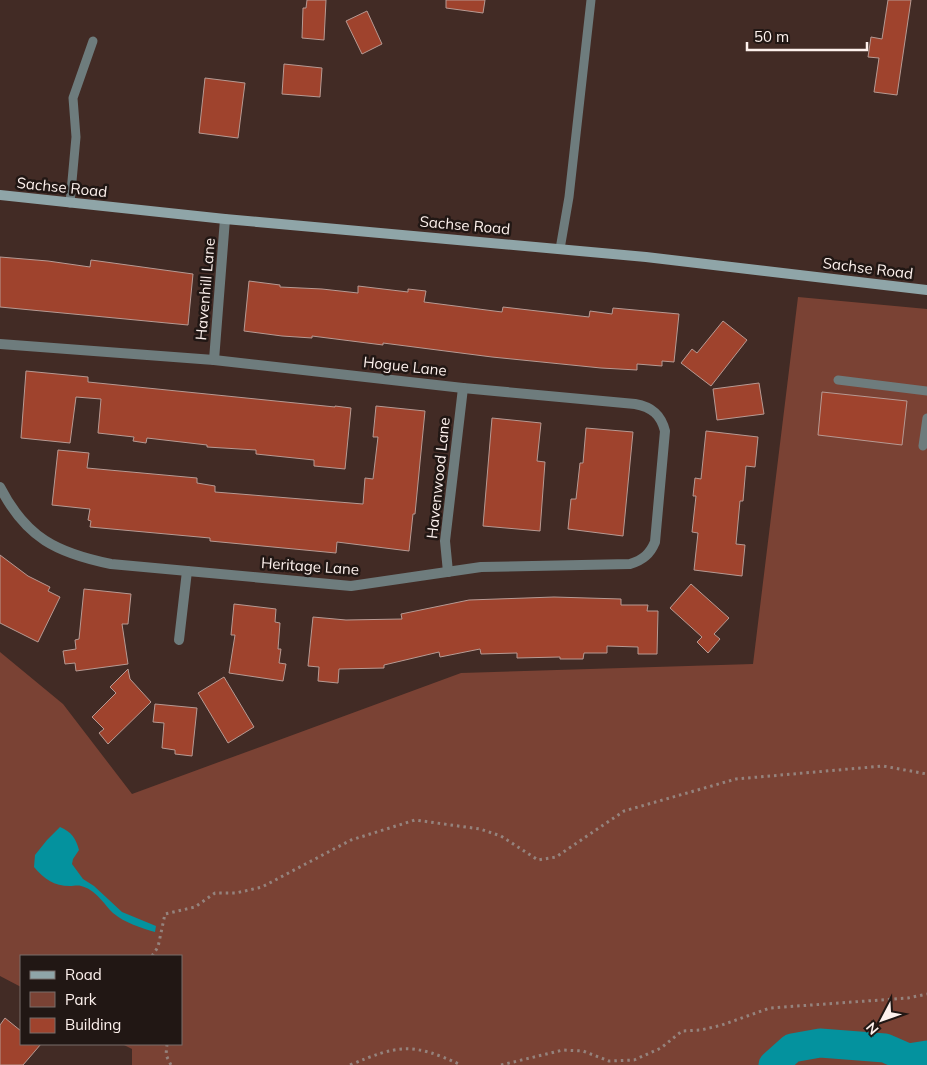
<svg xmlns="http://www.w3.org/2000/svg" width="927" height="1065" viewBox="0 0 927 1065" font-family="Mulish,sans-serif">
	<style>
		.green { fill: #7a4234 }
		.water { fill: #04929e }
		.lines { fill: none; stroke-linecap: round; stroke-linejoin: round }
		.river { stroke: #04929e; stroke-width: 29 }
		.building { fill: #9f432d; stroke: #b79a93 }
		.path { stroke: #95837d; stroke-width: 3; stroke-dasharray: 2.5 4; stroke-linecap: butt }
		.service { stroke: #6e7c7d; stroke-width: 9 }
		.minor { stroke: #6e7c7d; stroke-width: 10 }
		.secondary { stroke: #8fa5a8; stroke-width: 10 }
		.labels { text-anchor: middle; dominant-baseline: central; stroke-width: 5; stroke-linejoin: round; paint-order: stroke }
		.street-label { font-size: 15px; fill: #fdf1ed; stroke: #211714 }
	</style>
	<rect width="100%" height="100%" fill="#422b25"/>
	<path class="green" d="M798,297L927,309V1065H132V1049L122,1044H181V956H21V987L0,976V652L63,704L132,794L461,673L753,664Z"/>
	<path class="water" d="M60,827C72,832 76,839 79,850L73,859L72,864L83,879L94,886L122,912L156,926L155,932C141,928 125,923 113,913C104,904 95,889 81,886C78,885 73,886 70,886C54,886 44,879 34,867L35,855L47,840Z"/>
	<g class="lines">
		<path class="river" d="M773,1065L792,1048L820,1043L885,1048L908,1058L927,1055"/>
	</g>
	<g class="building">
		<path d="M307,0H326L324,40L302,38L303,8H306Z"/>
		<path d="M446,0H485L483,13L446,8Z"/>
		<path d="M888,0H911L897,95L874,92L879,58L868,57L871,37L882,39Z"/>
		<path d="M367,11L382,44L362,54L346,21Z"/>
		<path d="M284,64L322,68L320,97L282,94Z"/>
		<path d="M205,78L245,83L238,138L199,133Z"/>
		<path d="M0,257L48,261L90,267L91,260L193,274L188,325L0,307Z"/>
		<path d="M249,281L280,285V287L322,289L358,293V286L408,292V289L426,291L424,302L502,312L503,307L589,317L590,311L612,314L613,308L679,314L674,362L662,361V366L637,364V370L601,368L492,357L383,343V345L312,336V338L282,336L244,331Z"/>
		<path d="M723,321L747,340L711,386L681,363L692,349L697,353Z"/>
		<path d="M26,371L88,377V382L335,407V406L351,408L345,469L314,466V460L256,454V450L207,447V445L147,438L146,443L133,441L134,437L98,433L101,399L76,397L70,443L21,438Z"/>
		<path d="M759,383L764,414L717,420L713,389Z"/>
		<path d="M822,392L907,401L902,445L818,435Z"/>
		<path d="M376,406L425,411L415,514H413L409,551L337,542L336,553L210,541V538L90,527L91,521L88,520L90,509L52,505L58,450L89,453L87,468L197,478V483L215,486V492L363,504L365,478L373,479L378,437H373Z"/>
		<path d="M492,418L541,423L537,461L545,462L540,531L483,526Z"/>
		<path d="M586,428L633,432L623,536L568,529L571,499H576L580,463H583Z"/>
		<path d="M706,431L758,437L755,467L746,466L743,501H740L736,544L745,545L742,576L694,570L698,533L692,532L696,496H693L695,478L701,479Z"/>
		<path d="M0,555L28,576L50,587L48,591L60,597L38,642L0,623Z"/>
		<path d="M691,584L729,618L714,634L720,639L708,653L697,642L702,637L670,608Z"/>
		<path d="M84,589L131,594L128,624H122L128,664L76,671L75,663L65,664L63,651L76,649L75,640L79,639Z"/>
		<path d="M554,597L621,599V605H648L647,611H658L657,654H638V647L607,646V653H584L583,659H560V657L517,658V653L481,654L480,649L440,657L439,652L384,665V668L339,669L338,683L318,681L319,667L308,666L313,617L346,620L402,619L401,614L469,600Z"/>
		<path d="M234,604L276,609L275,622L280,623L278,649H281L279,663L286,664L283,681L229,673L235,635H231Z"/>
		<path d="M128,669L130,679L151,702L108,744L99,733L104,729L92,717L116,693L110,687Z"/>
		<path d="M224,677L254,727L228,743L198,693Z"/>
		<path d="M155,704L197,708L192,756L175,754V750L162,748L164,723L153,722Z"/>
		<path d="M5,1018L21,1031V1044H41L23,1065H0V1025Z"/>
	</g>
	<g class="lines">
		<g class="path">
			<path d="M152,956L158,947L165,914L195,907L215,893H236L262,887L351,840L415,820L480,829L501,836L538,860L556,857L624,811L736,779L883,766L927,774"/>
			<path d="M167,1044L166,1055L171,1065"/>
			<path d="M350,1065C398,1045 412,1042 461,1065"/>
			<path d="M501,1065L563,1050L583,1051L609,1061L634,1060L661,1048L682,1031L701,1030L722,1025L770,1008L908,998L927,994"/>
		</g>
		<g class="service">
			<path d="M70,203L76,137L73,98L93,41"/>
			<path d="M560,249L569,197L591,0"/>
			<path d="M838,380L927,391"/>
			<path d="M923,446L927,418"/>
		</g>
		<g class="minor">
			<path d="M0,344L214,360L463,388L635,404C652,407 661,415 665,431L655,542C650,554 643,560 630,564L481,567L351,586L111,564C57,553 26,538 0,487"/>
			<path d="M214,360L225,219"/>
			<path d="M448,572L445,541L463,388"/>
			<path d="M179,640L187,571"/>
		</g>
		<path class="secondary" d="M0,195L225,219L646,257L927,290"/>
	</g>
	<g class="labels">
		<g class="street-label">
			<text transform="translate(62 187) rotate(6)">Sachse Road</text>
			<text transform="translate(465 225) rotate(5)">Sachse Road</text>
			<text transform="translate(868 268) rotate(7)">Sachse Road</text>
			<text transform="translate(205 289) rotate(-85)">Havenhill Lane</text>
			<text transform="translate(405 366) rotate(6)">Hogue Lane</text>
			<text transform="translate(438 478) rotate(-84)">Havenwood Lane</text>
			<text transform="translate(310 566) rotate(4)">Heritage Lane</text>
		</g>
	</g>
	<rect x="20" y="955" width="162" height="90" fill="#211714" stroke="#796e6b"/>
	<rect x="30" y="971" width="25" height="8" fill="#8fa5a8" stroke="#796e6b"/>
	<text x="65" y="980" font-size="15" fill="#fdf1ed">Road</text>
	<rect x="30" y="992" width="25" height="15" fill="#7a4234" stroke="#796e6b"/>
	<text x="65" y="1005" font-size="15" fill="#fdf1ed">Park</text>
	<rect x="30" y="1018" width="25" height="15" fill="#9f432d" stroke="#796e6b"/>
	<text x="65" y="1030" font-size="15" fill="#fdf1ed">Building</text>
	<g transform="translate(882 1020) rotate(229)" stroke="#211714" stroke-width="4" paint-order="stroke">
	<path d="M0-4L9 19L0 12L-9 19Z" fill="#fdf1ed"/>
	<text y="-8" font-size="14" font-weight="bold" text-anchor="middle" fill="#fdf1ed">N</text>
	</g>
	<path d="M747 42v8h120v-8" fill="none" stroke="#fdf1ed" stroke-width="2.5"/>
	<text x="754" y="42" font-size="15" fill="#fdf1ed" stroke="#211714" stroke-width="4" paint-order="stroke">50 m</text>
</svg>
